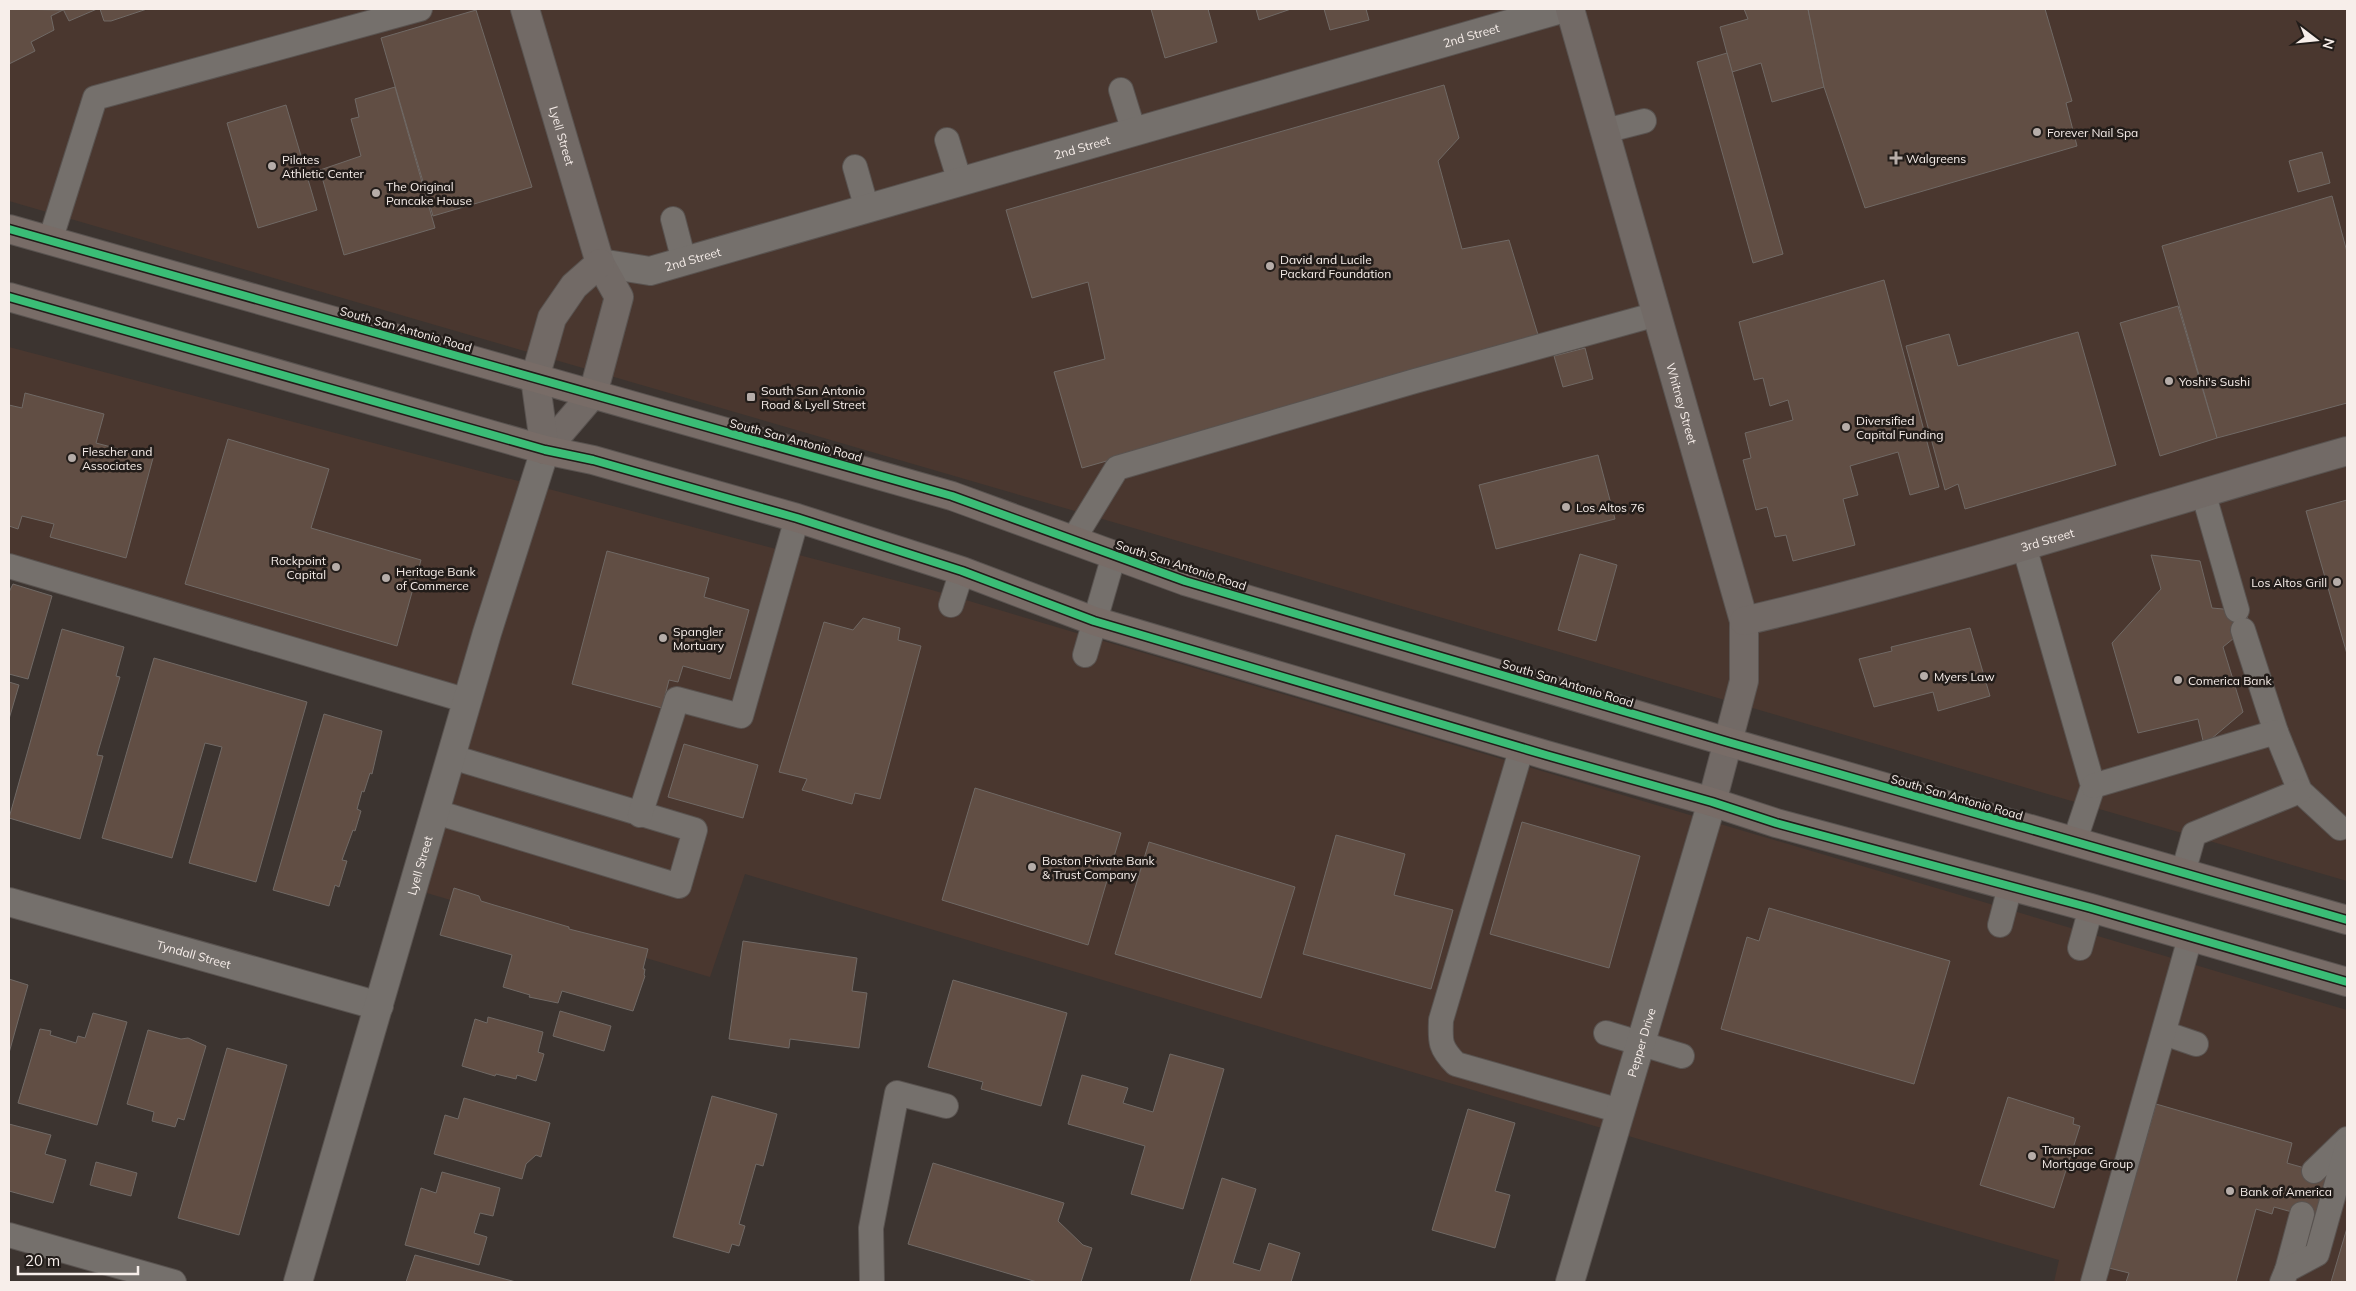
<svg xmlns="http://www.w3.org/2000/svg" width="2356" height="1291" viewBox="0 0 2356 1291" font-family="Mulish,sans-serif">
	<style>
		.built { fill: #4a372f }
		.building { fill: #614e44; stroke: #706965 }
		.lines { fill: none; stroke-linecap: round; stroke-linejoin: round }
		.lane-casing { stroke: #595350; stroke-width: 26 }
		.street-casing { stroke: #595350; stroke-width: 30 }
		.secondary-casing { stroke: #595350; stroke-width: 30 }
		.primary-casing { stroke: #595350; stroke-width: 30 }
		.lane { stroke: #75706c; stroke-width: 24 }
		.street { stroke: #75706c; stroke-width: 28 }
		.secondary { stroke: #726a66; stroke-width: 28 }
		.primary { stroke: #786c67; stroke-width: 28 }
		.cycleway-casing { stroke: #221c19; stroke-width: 11 }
		.cycleway { stroke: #3abd76; stroke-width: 8 }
		.poi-dot { fill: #b6ada9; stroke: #221c19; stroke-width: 2 }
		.labels { text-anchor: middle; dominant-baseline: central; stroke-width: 5; stroke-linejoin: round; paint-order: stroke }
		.street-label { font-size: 12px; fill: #f7eeea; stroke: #221c19 }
		.poi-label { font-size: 12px; fill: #f7eeea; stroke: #221c19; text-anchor: start }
	</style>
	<rect width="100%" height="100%" fill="#3c3430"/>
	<g class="built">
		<path d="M9,9H2347V881L9,201Z"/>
		<path d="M9,347L932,590L2347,1010V1282H2054L2059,1260L1652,1143L745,874L710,977L410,888L466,692L9,555Z"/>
	</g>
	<g class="building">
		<path d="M9,9L63,10L51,16L54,30L31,42L35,51L9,64Z"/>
		<path d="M63,9H97L69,21Z"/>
		<path d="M100,9H147L111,21H104Z"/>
		<path d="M1151,9H1208L1217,42L1165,58Z"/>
		<path d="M1256,9H1291L1259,20Z"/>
		<path d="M1324,9H1368H1366L1369,20L1330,30Z"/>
		<path d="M1744,9H1808L1824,87L1772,102L1761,63L1732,72L1720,27L1748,19Z"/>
		<path d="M1808,9H2045L2072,101L2066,103L2077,146L1865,208L1824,87Z"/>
		<path d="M476,10L532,187L433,216L381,38Z"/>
		<path d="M1727,53L1783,254L1753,263L1697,62Z"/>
		<path d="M1444,85L1459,138L1438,161L1462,249L1509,240L1539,338L1082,468L1054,372L1105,359L1088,282L1032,298L1006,210Z"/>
		<path d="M395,87L435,228L344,255L320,170L361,156L351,119L359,117L355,99Z"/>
		<path d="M286,105L317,210L258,228L227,123Z"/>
		<path d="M2322,152L2330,183L2298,192L2289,161Z"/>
		<path d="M2332,196L2347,252V403L2217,438L2162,246Z"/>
		<path d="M1884,280L1939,487L1910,495L1898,452L1850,466L1858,495L1843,499L1855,545L1793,561L1786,535L1775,537L1767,507L1756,510L1743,460L1751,458L1745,433L1793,420L1788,400L1770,406L1763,378L1754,380L1739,322Z"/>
		<path d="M2178,306L2217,438L2160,456L2120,323Z"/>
		<path d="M2078,332L2116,465L1965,509L1958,484L1945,490L1906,346L1949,334L1958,366Z"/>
		<path d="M1585,348L1593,379L1563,387L1554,356Z"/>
		<path d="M25,393L104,414L96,443L153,458L126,558L50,537L54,524L22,516L18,529L9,526V405L22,408Z"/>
		<path d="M228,439L329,469L311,528L421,560L397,646L185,584Z"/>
		<path d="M1598,455L1615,519L1496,549L1479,485Z"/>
		<path d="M2347,500V654L2306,511Z"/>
		<path d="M607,551L709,578L704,597L749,610L730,679L683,666L678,682L669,680L662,708L572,684Z"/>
		<path d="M1580,554L1617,565L1596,641L1558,630Z"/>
		<path d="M2151,555L2200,561L2212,608L2245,611L2250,625L2223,647L2243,712L2204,745L2198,719L2138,733L2112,643L2161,589Z"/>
		<path d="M13,584L52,596L28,679L9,674V592Z"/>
		<path d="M863,618L900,628L898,640L921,646L880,799L855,793L852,804L802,790L807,779L779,772L824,622L853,630Z"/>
		<path d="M1970,628L1990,696L1938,711L1933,692L1874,707L1859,659L1892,651L1891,647Z"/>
		<path d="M62,629L124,647L116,676L120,677L97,755L103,756L80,839L9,818Z"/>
		<path d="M154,658L307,702L256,882L189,863L222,747L205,743L172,858L102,838Z"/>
		<path d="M9,682L19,685L9,719Z"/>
		<path d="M324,714L382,731L372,774L370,773L364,792L362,791L357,809L361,811L355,831L353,830L342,860L347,861L339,887L335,885L329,906L273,890Z"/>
		<path d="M684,744L758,765L743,818L668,797Z"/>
		<path d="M975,788L1121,833L1088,945L942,900Z"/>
		<path d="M1522,822L1640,856L1609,968L1490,934Z"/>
		<path d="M1336,835L1405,854L1394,895L1453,910L1431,989L1303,954Z"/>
		<path d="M1149,842L1295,887L1261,998L1115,954Z"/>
		<path d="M454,888L479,896L481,901L494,905L569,927V929L648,949L643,969H645L644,975L645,976L633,1011L562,991L558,1003L529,997L530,995L503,987L512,955L440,935Z"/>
		<path d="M1769,908L1950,961L1914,1084L1721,1029L1747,937L1759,941Z"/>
		<path d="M743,941L857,958L852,991L867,993L859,1048L790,1039L789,1048L729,1039Z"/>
		<path d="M9,979L28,985L9,1053Z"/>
		<path d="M953,980L1067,1013L1041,1106L981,1089L983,1082L928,1067Z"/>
		<path d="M560,1011L611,1026L604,1051L553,1036Z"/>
		<path d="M93,1013L127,1022L97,1125L18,1103L40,1029L51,1031L50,1035L76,1043L78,1036L85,1038Z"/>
		<path d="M488,1017L543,1032L538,1052L544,1054L536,1081L517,1075L516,1079L496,1074L495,1076L462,1066L475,1019L487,1023Z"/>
		<path d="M148,1030L181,1039L188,1038L206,1046L184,1120L178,1118L175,1127L152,1121L154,1112L127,1104Z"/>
		<path d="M227,1048L287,1065L239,1235L178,1218Z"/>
		<path d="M1170,1054L1224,1069L1183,1209L1131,1194L1145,1146L1068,1124L1082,1075L1128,1088L1123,1103L1153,1112Z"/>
		<path d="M712,1096L777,1114L763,1166L756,1164L739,1224L745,1226L739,1246L732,1244L729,1253L673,1237Z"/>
		<path d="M2008,1097L2074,1118L2073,1124L2080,1126L2054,1208L1980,1185Z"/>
		<path d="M464,1098L550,1123L541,1157L536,1155L526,1164L522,1179L434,1154L445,1115L458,1119Z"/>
		<path d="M2156,1104L2292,1143L2287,1163L2333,1176L2321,1220L2274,1207L2272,1214L2256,1209L2236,1282H2126L2129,1273L2109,1268Z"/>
		<path d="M1468,1109L1515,1123L1495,1191L1510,1195L1495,1248L1432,1230Z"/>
		<path d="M9,1124L51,1135L45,1154L66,1160L53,1203L9,1191Z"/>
		<path d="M96,1162L137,1173L131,1196L90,1185Z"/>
		<path d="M933,1163L1064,1203L1058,1221L1083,1245L1092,1248L1081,1282H1037L908,1244Z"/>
		<path d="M442,1172L500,1188L493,1216L480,1213L474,1233L487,1237L479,1265L405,1245L421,1188L436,1193Z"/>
		<path d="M1222,1178L1256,1189L1233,1263L1260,1271L1269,1243L1300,1253L1291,1282H1190Z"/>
		<path d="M2347,1228V1282H2331Z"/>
		<path d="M415,1255L516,1282H406Z"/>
	</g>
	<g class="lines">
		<defs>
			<g id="lane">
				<path d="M1121,90L1134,132"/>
				<path d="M1605,131L1644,121"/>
				<path d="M947,140L960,182"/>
				<path d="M855,167L867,209"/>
				<path d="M673,219L684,261"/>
				<path d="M50,241L95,98L420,9"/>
				<path d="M2203,492L2237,610"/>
				<path d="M1073,540L1117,468L1415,381L1657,314"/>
				<path d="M2024,546L2093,786L2074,843"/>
				<path d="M9,566L468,701"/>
				<path d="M951,605L962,571"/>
				<path d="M2243,630L2276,732"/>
				<path d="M1085,655L1114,555"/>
				<path d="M1522,747L1441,1020C1440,1042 1440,1048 1456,1064L1620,1111"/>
				<path d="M2093,786L2276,732L2300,791L2340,828"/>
				<path d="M436,812L679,886L695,830L452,757"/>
				<path d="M640,815L677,699L741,716L797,518"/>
				<path d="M2183,873L2194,834L2300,791"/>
				<path d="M2000,925L2010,887"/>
				<path d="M2080,948L2091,908"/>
				<path d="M1606,1033L1682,1056"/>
				<path d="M2164,1033L2196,1044"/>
				<path d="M2314,1171L2347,1139"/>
				<path d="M9,1235L174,1282"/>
				<path d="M2287,1270L2302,1214"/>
				<path d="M872,1282L871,1228L897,1093L946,1106"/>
				<path d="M2093,1282L2190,938"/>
				<path d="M2282,1282L2287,1270L2317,1254L2347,1147"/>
			</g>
			<g id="street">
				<path id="s1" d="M600,263L650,271L1561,9"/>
				<path id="s2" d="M9,902L379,1006"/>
				<path id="s3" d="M298,1282L487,633L545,450"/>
				<path id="s4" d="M1570,1282L1712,802"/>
			</g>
			<g id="secondary">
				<path id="s5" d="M525,9L600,263L619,297L593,394L545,450"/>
				<path id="s6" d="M1570,9L1744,621V681L1712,802"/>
				<path d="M545,450L535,378L552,318L574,286L600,263"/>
				<path id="s7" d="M1744,621C1947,574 2146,508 2347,451"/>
			</g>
			<g id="primary">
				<path d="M9,229L952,496L1185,581L1728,742L2347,920"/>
				<path d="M9,297L545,450L593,460L797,518L962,571L1094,621L1546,755L1712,802L1776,823L2091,908L2347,982"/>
			</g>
		</defs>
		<use href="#lane" class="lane-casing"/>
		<use href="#street" class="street-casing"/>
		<use href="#secondary" class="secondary-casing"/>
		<use href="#primary" class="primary-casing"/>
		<use href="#lane" class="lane"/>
		<use href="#street" class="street"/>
		<use href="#secondary" class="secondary"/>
		<use href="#primary" class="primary"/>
		<defs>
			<g id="cycleway">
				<path d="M9,229L952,496L1185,581L1728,742L2347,920"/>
				<path d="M9,297L545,450L593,460L797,518L962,571L1094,621L1546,755L1712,802L1776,823L2091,908L2347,982"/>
			</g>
		</defs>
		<use href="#cycleway" class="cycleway-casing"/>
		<use href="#cycleway" class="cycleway"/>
	</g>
	<g class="poi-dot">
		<circle cx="2037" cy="132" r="5"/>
		<path d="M1893.5 150.5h5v5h5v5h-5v5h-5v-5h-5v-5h5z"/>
		<circle cx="272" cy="166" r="5"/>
		<circle cx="376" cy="193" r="5"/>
		<circle cx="1270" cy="266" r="5"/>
		<circle cx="2169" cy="381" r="5"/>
		<rect x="746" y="392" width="10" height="10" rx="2.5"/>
		<circle cx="1846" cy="427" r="5"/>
		<circle cx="72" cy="458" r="5"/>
		<circle cx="1566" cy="507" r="5"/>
		<circle cx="336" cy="567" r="5"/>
		<circle cx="386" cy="578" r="5"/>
		<circle cx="2337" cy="582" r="5"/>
		<circle cx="663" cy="638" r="5"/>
		<circle cx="1924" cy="676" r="5"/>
		<circle cx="2178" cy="680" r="5"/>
		<circle cx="1032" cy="867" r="5"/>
		<circle cx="2032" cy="1156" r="5"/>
		<circle cx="2230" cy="1191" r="5"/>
	</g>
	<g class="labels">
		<g class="street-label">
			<text stroke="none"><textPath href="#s1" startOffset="905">2nd Street</textPath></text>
			<text stroke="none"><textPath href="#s5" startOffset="132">Lyell Street</textPath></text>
			<text stroke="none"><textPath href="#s1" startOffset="500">2nd Street</textPath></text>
			<text stroke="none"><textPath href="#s1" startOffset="95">2nd Street</textPath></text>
			<text transform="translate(406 329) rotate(16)">South San Antonio Road</text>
			<text stroke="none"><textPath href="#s6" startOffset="410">Whitney Street</textPath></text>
			<text transform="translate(796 440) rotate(15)">South San Antonio Road</text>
			<text stroke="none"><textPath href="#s7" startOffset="314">3rd Street</textPath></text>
			<text transform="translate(1181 565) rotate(18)">South San Antonio Road</text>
			<text transform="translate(1568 683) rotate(17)">South San Antonio Road</text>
			<text transform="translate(1957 797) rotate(16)">South San Antonio Road</text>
			<text stroke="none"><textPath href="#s3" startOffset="434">Lyell Street</textPath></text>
			<text stroke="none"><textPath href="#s2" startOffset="192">Tyndall Street</textPath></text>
			<text stroke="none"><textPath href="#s4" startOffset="250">Pepper Drive</textPath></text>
		</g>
		<g class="poi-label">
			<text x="2047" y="132">Forever Nail Spa</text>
			<text x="1906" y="158">Walgreens</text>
			<text x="282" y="159">Pilates<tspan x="282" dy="14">Athletic Center</tspan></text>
			<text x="386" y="186">The Original<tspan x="386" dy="14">Pancake House</tspan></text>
			<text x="1280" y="259">David and Lucile<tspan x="1280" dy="14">Packard Foundation</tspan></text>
			<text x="2179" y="381">Yoshi's Sushi</text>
			<text x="761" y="390">South San Antonio<tspan x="761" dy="14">Road &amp; Lyell Street</tspan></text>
			<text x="1856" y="420">Diversified<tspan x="1856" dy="14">Capital Funding</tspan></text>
			<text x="82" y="451">Flescher and<tspan x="82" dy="14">Associates</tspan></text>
			<text x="1576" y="507">Los Altos 76</text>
			<text x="326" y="560" text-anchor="end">Rockpoint<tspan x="326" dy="14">Capital</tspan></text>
			<text x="396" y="571">Heritage Bank<tspan x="396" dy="14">of Commerce</tspan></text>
			<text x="2327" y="582" text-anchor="end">Los Altos Grill</text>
			<text x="673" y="631">Spangler<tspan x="673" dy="14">Mortuary</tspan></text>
			<text x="1934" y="676">Myers Law</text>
			<text x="2188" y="680">Comerica Bank</text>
			<text x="1042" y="860">Boston Private Bank<tspan x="1042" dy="14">&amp; Trust Company</tspan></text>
			<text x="2042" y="1149">Transpac<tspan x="2042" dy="14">Mortgage Group</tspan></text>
			<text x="2240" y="1191">Bank of America</text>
		</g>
	</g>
	<rect width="2356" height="1291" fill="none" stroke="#f7eeea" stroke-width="20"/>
	<g transform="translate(2316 40) rotate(106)" stroke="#221c19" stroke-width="4" paint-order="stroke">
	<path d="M0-4L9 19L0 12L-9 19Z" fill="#f7eeea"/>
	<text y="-8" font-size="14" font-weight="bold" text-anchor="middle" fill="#f7eeea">N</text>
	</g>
	<path d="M18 1266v8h120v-8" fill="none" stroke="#f7eeea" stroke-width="2.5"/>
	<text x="25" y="1266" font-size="15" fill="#f7eeea" stroke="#221c19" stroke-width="4" paint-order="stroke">20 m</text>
</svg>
